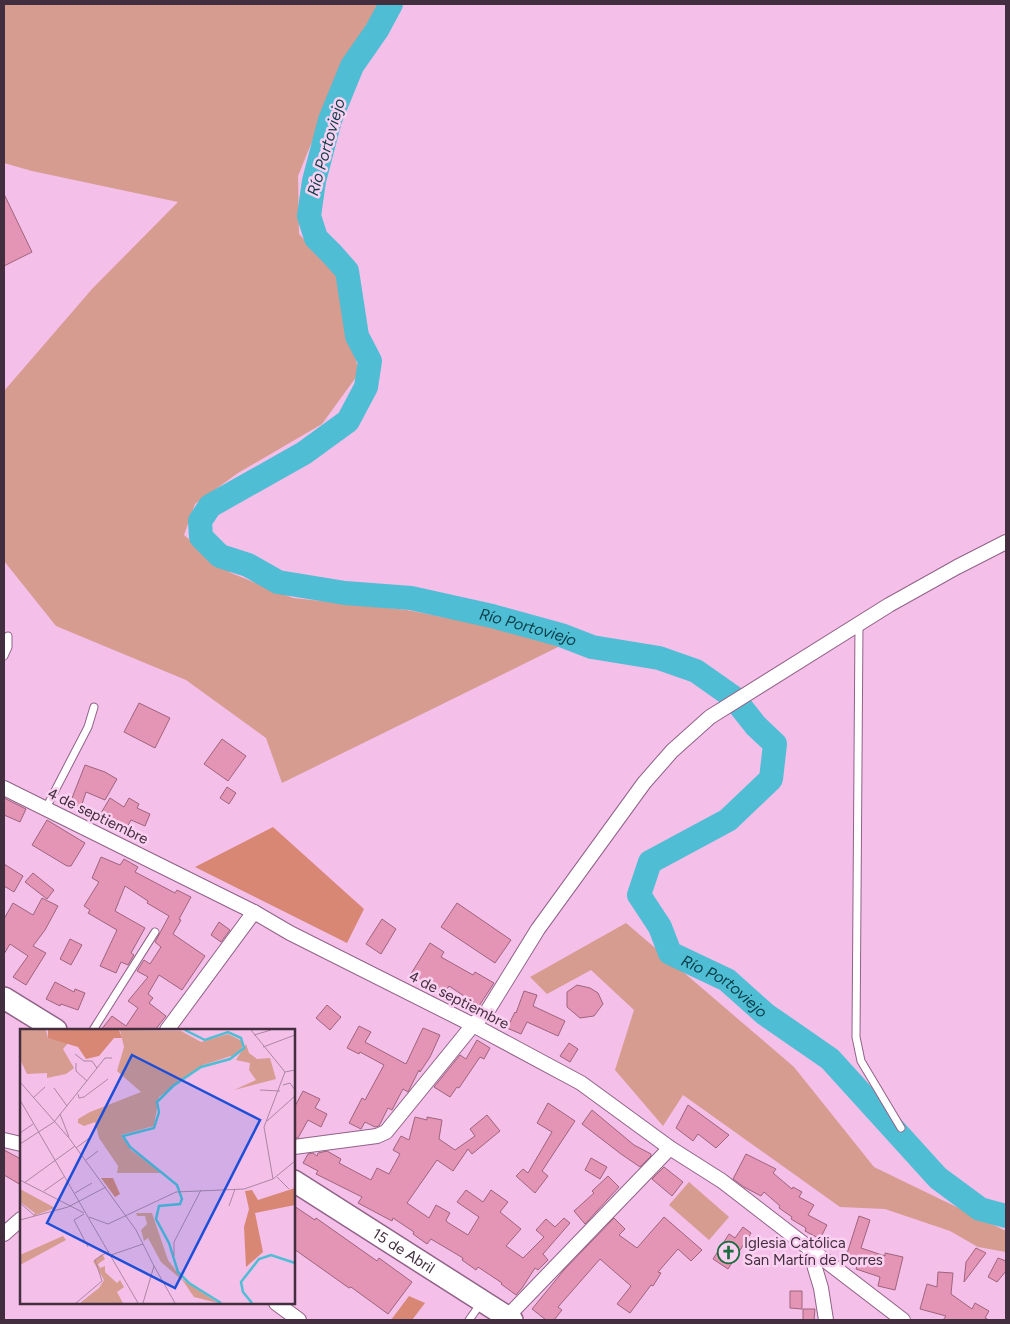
<svg xmlns="http://www.w3.org/2000/svg" width="1010" height="1324" viewBox="0 0 1010 1324" font-family="Figtree,sans-serif">
	<style>
		.green { fill: #d59c8f }
		.forest { fill: #d88774 }
		.lines { fill: none; stroke-linecap: round; stroke-linejoin: round }
		.river { stroke: #4fbdd4; stroke-width: 24 }
		.building { fill: #e494b5; stroke: #9e647c }
		.service-casing { stroke: #916288; stroke-width: 9 }
		.minor-casing { stroke: #916288; stroke-width: 16 }
		.primary-casing { stroke: #916288; stroke-width: 24 }
		.service { stroke: #fff; stroke-width: 7 }
		.minor { stroke: #fff; stroke-width: 14 }
		.primary { stroke: #fff; stroke-width: 21 }
		.labels { text-anchor: middle; dominant-baseline: central; stroke-width: 5; stroke-linejoin: round; paint-order: stroke }
		.street-label { font-size: 15px; fill: #432e3f; stroke: #fbd1f2 }
		.poi-label { font-size: 15px; fill: #432e3f; stroke: #fbd1f2; text-anchor: start }
		.water-label { font-size: 16px; font-style: italic; fill: #093d47; stroke: #fbd1f2 }
		.inset-river { fill: none; stroke: #4fbdd4; stroke-width: 2.5 }
		.inset-road { fill: none; stroke: #ad85a5; stroke-width: 1 }
		.view { fill: #1d4ed8; fill-opacity: 0.15; stroke: #1d4ed8; stroke-width: 2.5 }
		.inset-edge { fill: none; stroke: #432e3f; stroke-width: 2.5 }
	</style>
	<rect width="100%" height="100%" fill="#f4bfe9"/>
	<g class="green">
		<path d="M4,4H379L346,58L298,176L299,234L336,274L359,373L322,424L238,473L195,504L184,535L231,573L293,598L407,610L484,625L560,646L282,783L266,738L186,680L56,626L4,561V391L92,289L178,202L32,171L4,163Z"/>
		<path d="M626,923L794,1067L874,1167L1006,1231V1252L978,1247L950,1231L885,1209L840,1207L683,1095L663,1126L615,1070L634,1010L591,970L547,994L530,977Z"/>
		<path d="M689,1182L729,1217L709,1240L669,1205Z"/>
	</g>
	<g class="forest">
		<path d="M273,827L364,909L347,943L195,867Z"/>
		<path d="M409,1296L425,1303L412,1320H391Z"/>
	</g>
	<g class="lines">
		<path class="river" id="s1" d="M391,4L377,30L352,66L330,120L314,181L309,216L316,238L332,254L347,271L357,336L370,361L366,387L348,421L304,453L210,506L200,521L201,537L220,556L248,565L278,582L345,593L411,598L492,616L561,635L592,647L659,658L696,671L733,697L756,726L775,744L771,779L728,820L650,862L639,895L660,927L670,953L727,980L765,1014L830,1059L938,1178L980,1209L1006,1216"/>
	</g>
	<g class="building">
		<path d="M4,194L32,252L4,266Z"/>
		<path d="M139,703L170,718L155,748L124,732Z"/>
		<path d="M222,739L246,756L228,781L204,764Z"/>
		<path d="M85,765L105,772L117,779L105,800L86,792L81,807L70,803Z"/>
		<path d="M227,787L236,793L229,804L220,798Z"/>
		<path d="M4,798L26,809L20,822L4,815Z"/>
		<path d="M110,798L124,807L129,798L139,804L137,808L150,814L145,826L131,820L127,827L101,813Z"/>
		<path d="M47,820L85,843L71,866H67L32,845Z"/>
		<path d="M101,857L120,865L124,859L138,867L135,872L175,893L177,890L191,897L179,919L181,920L173,934L205,956L182,990L159,975L148,994L153,998L149,1003L166,1016L155,1030H101L112,1016L126,1026L138,1008L128,1001L148,977L137,971L144,960L150,964L161,947L155,942L169,916L147,903L148,901L125,886L115,911L145,928L131,953L134,955L128,965L121,962L116,973L100,966L117,930L88,913L90,910L84,906L99,882L92,878Z"/>
		<path d="M4,864L23,876L14,892L4,886Z"/>
		<path d="M33,873L54,890L47,899L25,882Z"/>
		<path d="M42,898L58,906L45,930L33,946L46,953L26,985L13,977L28,956L10,944L4,954V919L13,903L33,915Z"/>
		<path d="M457,903L511,940L495,963L441,927Z"/>
		<path d="M382,919L396,929L381,954L366,944Z"/>
		<path d="M219,922L230,930L221,942L211,935Z"/>
		<path d="M70,939L82,945L71,965L60,959Z"/>
		<path d="M430,943L444,952L441,957L473,975L475,972L494,983L479,1006L449,986L443,996L409,977Z"/>
		<path d="M55,982L74,992L75,989L85,993L78,1010L61,1004L60,1006L46,999Z"/>
		<path d="M577,985L590,988L598,993L603,1004L594,1016L580,1018L567,1007V992Z"/>
		<path d="M524,991L537,995L533,1006L565,1021L558,1036L527,1022L521,1034L507,1028L515,1012L516,1013Z"/>
		<path d="M327,1005L341,1017L330,1030L316,1018Z"/>
		<path d="M359,1026L371,1032L365,1042L406,1064L423,1028L440,1035L430,1057L420,1072L419,1070L408,1092L403,1089L392,1110L388,1108L379,1126L375,1127L365,1122L361,1129L349,1123L362,1098L365,1100L384,1065L360,1052L359,1054L347,1048Z"/>
		<path d="M477,1040L490,1048L484,1059L480,1057L459,1088L457,1087L450,1097L434,1087L460,1055L466,1059Z"/>
		<path d="M569,1043L578,1049L570,1062L560,1056Z"/>
		<path d="M303,1091L320,1099L315,1108L327,1114L321,1127L308,1120L298,1138H294V1108Z"/>
		<path d="M548,1103L575,1121L542,1171L548,1176L535,1193L516,1176L523,1169L528,1173L552,1132L537,1123Z"/>
		<path d="M688,1105L729,1135L716,1148L698,1134L693,1141L676,1128Z"/>
		<path d="M592,1110L634,1145L651,1154V1156L640,1167L621,1154L582,1124Z"/>
		<path d="M487,1115L500,1131L472,1154L468,1149L453,1171L437,1160L407,1203L429,1218L436,1205L450,1213L446,1220L447,1222L468,1235L479,1217L457,1202L466,1190L483,1202L491,1190L508,1202L500,1212L521,1229L506,1246L523,1258L544,1237L536,1230L546,1219L555,1227L564,1218L570,1223L543,1254L548,1260L538,1270L535,1268L522,1288L516,1295L501,1284L502,1283L478,1267L476,1270L462,1260L463,1258L431,1239L427,1244L413,1234L414,1232L393,1218L392,1221L358,1203L362,1197L316,1174L318,1171L303,1163L308,1154L313,1153L317,1156L318,1153L327,1151L341,1159L339,1163L371,1180L377,1168L389,1174L400,1154L393,1150L401,1136L409,1140L415,1117L427,1120V1117L442,1120L439,1139L455,1150L475,1136L470,1129Z"/>
		<path d="M4,1150L21,1159V1185L4,1175Z"/>
		<path d="M746,1154L776,1169L773,1173L792,1189L793,1187L802,1192L799,1197L814,1205L808,1215L827,1225L820,1239L805,1231L806,1228L791,1219L792,1217L779,1208L780,1206L764,1192L761,1196L744,1187L733,1179Z"/>
		<path d="M591,1158L607,1167L600,1179L585,1170Z"/>
		<path d="M664,1167L683,1182L672,1196L652,1179Z"/>
		<path d="M608,1176L619,1187L585,1224L574,1211L594,1193L592,1191Z"/>
		<path d="M294,1206L315,1220L316,1218L377,1261L379,1258L412,1282L388,1314L351,1287L349,1288L294,1249Z"/>
		<path d="M859,1216L870,1220L861,1248L885,1256V1253L903,1257L895,1290L878,1286L880,1277L856,1269L858,1264L845,1260Z"/>
		<path d="M664,1217L702,1250L691,1261L678,1249L658,1272L661,1273L653,1286L651,1285L630,1313L617,1304L631,1286L600,1259L558,1307L562,1310L554,1320H546L532,1309L564,1270L614,1218L625,1229L619,1235L637,1248Z"/>
		<path d="M743,1227L751,1233L728,1269L713,1259L729,1234L735,1238Z"/>
		<path d="M976,1248L986,1253L964,1282L966,1262Z"/>
		<path d="M998,1258L1006,1261V1271L997,1282L988,1277Z"/>
		<path d="M938,1272L953,1273L951,1294L972,1309L975,1303L989,1311L985,1318L989,1320H943L946,1316L920,1309L927,1284L937,1287Z"/>
		<path d="M790,1291H802V1309L790,1308Z"/>
		<path d="M803,1309H815L814,1320H803Z"/>
	</g>
	<g class="lines">
		<defs>
			<g id="service">
				<path d="M859,624L856,1037L861,1061L901,1128"/>
				<path d="M4,656L8,647V636"/>
				<path d="M46,808L88,727L94,707"/>
				<path d="M93,1030L155,932"/>
				<path d="M469,1320L481,1303"/>
			</g>
			<g id="minor">
				<path d="M4,788L254,912L290,933L473,1025L581,1083L670,1148L722,1181L809,1248L821,1288L826,1320"/>
				<path d="M167,1030L254,912"/>
				<path d="M4,1140L21,1144"/>
				<path d="M294,1147L377,1136L386,1132L473,1025L488,1010L538,929L644,783L672,751L710,717L889,605L957,567L1006,542"/>
				<path d="M4,1234L21,1219"/>
				<path d="M809,1248L903,1320"/>
				<path d="M276,1303L299,1320"/>
				<path d="M507,1317L670,1148"/>
			</g>
			<g id="primary">
				<path d="M4,998L56,1030"/>
				<path id="s2" d="M294,1181L512,1320"/>
			</g>
		</defs>
		<use href="#service" class="service-casing"/>
		<use href="#minor" class="minor-casing"/>
		<use href="#primary" class="primary-casing"/>
		<use href="#service" class="service"/>
		<use href="#minor" class="minor"/>
		<use href="#primary" class="primary"/>
	</g>
	<defs>
		<symbol id="church-ring" viewBox="-11 -11 22 22"><circle r="9.5" fill="#fbd1f2" stroke="#1b6d3e" stroke-width="1.5"/><path d="M-1.2-6h2.4v3.5h3.3v2.4h-3.3V6h-2.4V-.1h-3.3v-2.4h3.3Z" fill="#1b6d3e"/></symbol>
	</defs>
	<g fill-rule="evenodd">
		<use href="#church-ring" x="716" y="1240" width="25" height="25"/>
	</g>
	<g class="labels">
		<g class="street-label">
			<text transform="translate(98 816) rotate(26)">4 de septiembre</text>
			<text transform="translate(459 1000) rotate(27)">4 de septiembre</text>
			<text stroke="none"><textPath href="#s2" startOffset="130">15 de Abril</textPath></text>
		</g>
		<g class="poi-label">
			<text x="744" y="1243">Iglesia Católica<tspan x="744" dy="17">San Martín de Porres</tspan></text>
		</g>
		<g class="water-label">
			<text transform="translate(326 147) rotate(-74)">Río Portoviejo</text>
			<text stroke="none"><textPath href="#s1" startOffset="999">Río Portoviejo</textPath></text>
			<text stroke="none"><textPath href="#s1" startOffset="1630">Río Portoviejo</textPath></text>
		</g>
	</g>
	<g transform="translate(20 1029)">
		<rect width="275" height="275" fill="#f4bfe9"/>
		<path d="M0,1H26L28,9L49,13L43,20L54,39L46,45L27,49V44L7,45L0,30ZM100,1L161,2L181,13L208,5L222,12V19L214,26L183,36L139,68L134,97L101,106L111,121L142,144H97L98,137L79,109L75,93L64,97L58,94V90L70,83L121,63L97,42L104,18ZM226,15L229,24L237,30L250,29L256,50L214,61L236,51L229,41L230,34L216,31ZM0,160L35,179L13,187L15,184L0,173ZM116,184H132L148,231L163,251L198,274L174,268L163,252L141,233L128,209L124,212L121,201L127,195L125,187H117ZM43,207L46,211L0,236V226ZM82,225L85,230L78,235L80,239L85,237V243L97,254L100,251L104,258L97,263L103,274H60L79,259L84,251L73,232Z" fill="#d59c8f"/>
		<path d="M28,1H99L102,9H94L79,27L66,30L58,18L28,9ZM81,149H93L100,165L95,168ZM275,159V176L235,184L243,223L226,238L224,198L229,180L225,162L232,161L238,171Z" fill="#d88774"/>
		<path class="inset-river" d="M165,1L185,11L208,3L221,9L224,19L210,30L181,38L153,57L137,73L139,83L134,99L103,107L110,118L157,156L162,170L160,175L139,177L136,190L149,214L158,243L169,254L201,274M232,274L223,263L221,253L239,230L251,226L275,234"/>
		<path class="inset-road" d="M231,1L265,43L275,41M234,6L251,1M243,18L275,6M55,25L64,32H72L77,39M56,34V42L67,52M0,53L49,109L116,201L134,237L123,274M263,56L270,54L275,61M34,59L47,77M240,61L260,62M58,65L59,69L64,68L88,50M13,69L25,58M0,71L118,274M40,85L49,108M247,92L275,67M0,104L13,95M0,115L34,93L85,29H92M56,119L72,107M66,131L78,122M257,148L269,160M253,150L275,132M0,151L64,184M4,154L55,117M24,162L44,148M55,164L72,154M0,174L15,187M209,177L215,160M64,185L54,191L68,218M69,188L88,195L156,163L224,160L253,150L244,98L265,43M0,191L48,178L86,158M91,226L123,215M154,227V213L181,161M134,237L155,274M56,274L82,252L75,231L89,222"/>
		<path class="view" d="M112,26L240,91L155,259L27,194Z"/>
		<rect width="275" height="275" class="inset-edge"/>
	</g>
	<rect width="1010" height="1324" fill="none" stroke="#432e3f" stroke-width="10"/>
</svg>
